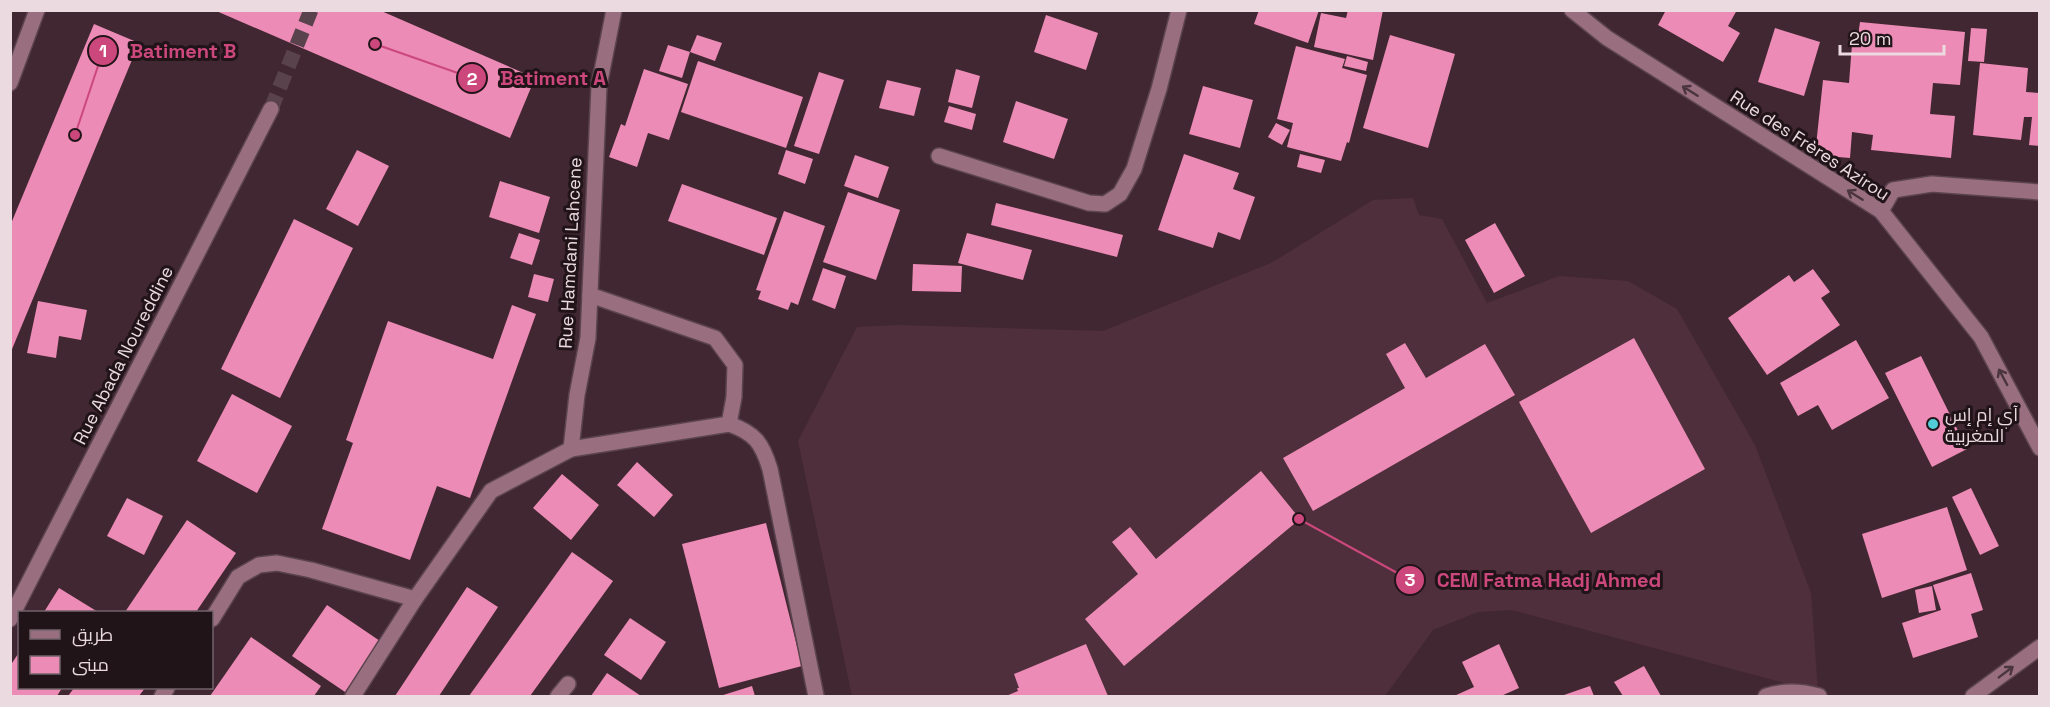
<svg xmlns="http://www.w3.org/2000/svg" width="2050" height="707" viewBox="0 0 2050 707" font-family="'Space Grotesk',Cairo,sans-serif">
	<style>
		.built { fill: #4f2f3c }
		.building { fill: #ec8bb5 }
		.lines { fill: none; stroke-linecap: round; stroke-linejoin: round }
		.minor-tunnel { stroke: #5a424c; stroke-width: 15; stroke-dasharray: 15 8; stroke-linecap: butt }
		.minor-casing { stroke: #5c444e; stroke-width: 18 }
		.minor { stroke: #996f80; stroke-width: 15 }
		.oneway { stroke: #4a343d }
		.poi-dot { fill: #52ccd6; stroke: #201419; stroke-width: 2 }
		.labels { text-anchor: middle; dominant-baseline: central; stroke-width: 6; stroke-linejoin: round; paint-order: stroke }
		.street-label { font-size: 18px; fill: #ebdae0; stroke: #201419 }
		.poi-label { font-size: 18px; fill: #ebdae0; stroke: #201419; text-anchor: start }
		.leader { fill: none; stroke: #cc487c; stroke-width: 2 }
		.callout-dot { fill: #cc487c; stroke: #201419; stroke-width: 2 }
		.mark-label { font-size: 18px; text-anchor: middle; font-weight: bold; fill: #fff }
		.callout-label { font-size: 20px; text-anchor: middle; font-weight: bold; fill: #cc487c; stroke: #201419; stroke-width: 6; stroke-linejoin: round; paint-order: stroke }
	</style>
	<rect width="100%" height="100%" fill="#412732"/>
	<path class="built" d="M1413,198L1419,215L1442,219L1487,303L1559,276L1628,281L1677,309L1755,445L1811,593L1818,692L1512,610L1478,612L1433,630L1385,696H852L798,441L857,327L898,325L1103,331L1273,262L1373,200Z"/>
	<g class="building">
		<path d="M214,10H379L535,78L510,138Z"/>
		<path d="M1259,10H1319L1308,43L1254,24Z"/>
		<path d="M1348,10H1383L1373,60L1314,47L1321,13L1346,18Z"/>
		<path d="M1666,10H1737L1728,26L1740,33L1723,62L1658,25Z"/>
		<path d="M1046,15L1098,33L1086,70L1034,52Z"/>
		<path d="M1860,22L1965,32L1960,85L1933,83L1930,114L1955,116L1951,158L1871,150L1873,135L1852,132L1850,158L1815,155L1823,80L1849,83L1852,44H1857Z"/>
		<path d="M94,24L139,43L10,354V226Z"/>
		<path d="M1775,28L1820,42L1804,96L1758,82Z"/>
		<path d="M1971,28L1987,29L1984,62L1968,61Z"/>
		<path d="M697,35L722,43L715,61L690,52Z"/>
		<path d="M1390,35L1455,54L1428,148L1363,128Z"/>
		<path d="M668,45L690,52L682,78L659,71Z"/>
		<path d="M1296,46L1345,59L1342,68L1367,75L1349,143L1347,142L1341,161L1287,147L1293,123L1277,119Z"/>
		<path d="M1347,56L1368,62L1366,71L1344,66Z"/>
		<path d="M698,61L803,97L786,148L681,112Z"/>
		<path d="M1980,63L2028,68L2026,92L2040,93V146L2029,145L2032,117H2024L2021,140L1973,135Z"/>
		<path d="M644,69L688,84L669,140L648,133L637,167L609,157L621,124L625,126Z"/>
		<path d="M956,69L980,76L972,108L948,102Z"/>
		<path d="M819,72L844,80L819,154L794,146Z"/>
		<path d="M887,80L921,88L914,116L879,108Z"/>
		<path d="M1203,86L1253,100L1240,148L1189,134Z"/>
		<path d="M1016,101L1068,119L1054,159L1003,142Z"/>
		<path d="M949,106L976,114L972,130L944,122Z"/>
		<path d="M1276,123L1290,130L1282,145L1268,137Z"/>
		<path d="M357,150L389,166L358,226L326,209Z"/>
		<path d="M786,150L813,159L805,184L778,174Z"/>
		<path d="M1184,154L1239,173L1233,189L1255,197L1240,240L1218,232L1213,248L1158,230Z"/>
		<path d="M1300,154L1325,160L1321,173L1297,167Z"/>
		<path d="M855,155L889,167L878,198L844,186Z"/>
		<path d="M500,181L550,197L539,233L489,217Z"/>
		<path d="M682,184L777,218L764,255L668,221Z"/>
		<path d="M848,192L900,210L876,280L823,262Z"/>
		<path d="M996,203L1123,235L1117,257L991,225Z"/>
		<path d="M784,211L825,226L798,305L791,302L788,310L758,299L761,291L756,290Z"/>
		<path d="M294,219L353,248L280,398L221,369Z"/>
		<path d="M1495,223L1525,276L1494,293L1465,240Z"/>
		<path d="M519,233L540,240L532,265L510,258Z"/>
		<path d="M967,233L1032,250L1023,280L958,263Z"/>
		<path d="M913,264L962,266L961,292L912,291Z"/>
		<path d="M823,268L846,276L835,309L812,300Z"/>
		<path d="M1813,269L1830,292L1821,298L1840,325L1767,375L1728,318L1789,275L1794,282Z"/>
		<path d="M534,274L554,279L548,302L528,297Z"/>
		<path d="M38,301L87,310L81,340L59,336L56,358L27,353Z"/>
		<path d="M512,305L536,314L470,498L437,486L410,560L322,529L353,443L346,440L388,321L493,359Z"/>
		<path d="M1634,338L1705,469L1591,533L1519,402Z"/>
		<path d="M1856,340L1889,398L1832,430L1818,405L1798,416L1780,383Z"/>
		<path d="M1405,343L1426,378L1485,344L1515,395L1313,511L1283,458L1405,388L1386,354Z"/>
		<path d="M1921,356L1967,449L1932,467L1885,373Z"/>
		<path d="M232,394L292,426L257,493L197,461Z"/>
		<path d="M637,462L673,495L654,517L617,485Z"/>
		<path d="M1261,471L1300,519L1124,666L1085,619L1138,574L1112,542L1130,527L1156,559Z"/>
		<path d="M562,474L599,505L571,540L533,508Z"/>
		<path d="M1971,488L1999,546L1980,555L1952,497Z"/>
		<path d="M127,498L163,516L144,555L107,536Z"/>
		<path d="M1947,507L1967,570L1882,598L1862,534Z"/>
		<path d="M187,520L236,553L196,612H125Z"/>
		<path d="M766,523L802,666L719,688L682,544Z"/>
		<path d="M572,552L613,581L530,696H469Z"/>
		<path d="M1971,573L1983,610L1971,614L1978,637L1913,658L1902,623L1941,610L1933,585Z"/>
		<path d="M1932,586L1936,610L1919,613L1915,590Z"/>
		<path d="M467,587L498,607L439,696H395Z"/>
		<path d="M59,588L98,612H44Z"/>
		<path d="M327,605L380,641L345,692L292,656Z"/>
		<path d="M630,618L666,642L641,680L604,655Z"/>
		<path d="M251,637L321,686L314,696H210Z"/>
		<path d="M1086,644L1108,696H1006L1018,691L1017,688H1019L1014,674Z"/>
		<path d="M1499,644L1519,688L1501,696H1454L1474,687L1462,662Z"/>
		<path d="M20,651V688H62L57,696H10V666Z"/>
		<path d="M1644,666L1661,696H1623L1614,682Z"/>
		<path d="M607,673L641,696H591Z"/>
		<path d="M752,686L755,696H720Z"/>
		<path d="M1590,686L1594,696H1561Z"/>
		<path d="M74,688H145L139,696H68Z"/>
	</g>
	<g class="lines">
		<path class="minor-tunnel" d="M271,109L311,10"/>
		<defs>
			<g id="minor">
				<path d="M1572,10L1607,38L1881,211L1981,337L2040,448"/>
				<path d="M10,83L37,10"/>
				<path d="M939,156L1089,203L1105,204L1120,194L1134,169L1159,89L1179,10"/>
				<path d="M1881,211L1893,190L1932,184L2040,192"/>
				<path d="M590,295L715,338L735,365L734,397L729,424"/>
				<path d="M571,449L729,424C755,433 762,443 770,469L816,696"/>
				<path d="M10,619L271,109"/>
				<path d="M212,619L238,577L259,565L277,563L311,570L415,599"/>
				<path d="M162,696L167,688"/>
				<path d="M353,696L415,599L491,491L571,449L577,395L588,338L599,86L614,10"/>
				<path d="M558,696L568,684"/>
				<path d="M1766,696C1784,690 1801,691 1819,696"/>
				<path d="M1973,696L2040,647"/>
			</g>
		</defs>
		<use href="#minor" class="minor-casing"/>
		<use href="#minor" class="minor"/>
	</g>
	<defs><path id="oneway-shaft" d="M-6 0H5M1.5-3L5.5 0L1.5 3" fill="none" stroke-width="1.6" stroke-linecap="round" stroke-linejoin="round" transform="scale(1.5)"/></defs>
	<g class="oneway">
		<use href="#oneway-shaft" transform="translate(1690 91) rotate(-148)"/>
		<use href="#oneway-shaft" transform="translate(1855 195) rotate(-148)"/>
		<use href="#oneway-shaft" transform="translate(2003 377) rotate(-118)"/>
		<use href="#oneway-shaft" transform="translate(2006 672) rotate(-37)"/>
	</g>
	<circle class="poi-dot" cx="1933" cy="424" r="6"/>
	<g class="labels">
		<g class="street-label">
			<text transform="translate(1810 145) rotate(33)">Rue des Frères Azirou</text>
			<text transform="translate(570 253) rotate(-87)">Rue Hamdani Lahcene</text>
			<text transform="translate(123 355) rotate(-63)">Rue Abada Noureddine</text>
		</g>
		<g class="poi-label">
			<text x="1945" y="414">آي إم إس<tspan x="1945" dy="21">المغربية</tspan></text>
		</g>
	</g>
	<path class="leader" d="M75 135L103 51M375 44L472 78M1299 519L1410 580"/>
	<g class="callout-dot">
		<circle cx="75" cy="135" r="6"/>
		<circle cx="375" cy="44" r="6"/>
		<circle cx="1299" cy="519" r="6"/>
		<circle cx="103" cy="51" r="15"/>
		<circle cx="472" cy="78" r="15"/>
		<circle cx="1410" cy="580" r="15"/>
	</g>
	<g class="mark-label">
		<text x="103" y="57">1</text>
		<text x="472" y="85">2</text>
		<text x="1410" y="586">3</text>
	</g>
	<g class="callout-label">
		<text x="183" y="58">Batiment B</text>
		<text x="553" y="85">Batiment A</text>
		<text x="1549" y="587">CEM Fatma Hadj Ahmed</text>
	</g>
	<rect width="2050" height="707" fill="none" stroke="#ebdae0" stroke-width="24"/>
	<rect x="18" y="611" width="195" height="78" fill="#201419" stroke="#716369" stroke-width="1.5"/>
	<rect x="30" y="630" width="30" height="9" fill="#996f80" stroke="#716369" stroke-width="1.5"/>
	<text x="72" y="641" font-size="18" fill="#ebdae0">طريق</text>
	<rect x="30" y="656" width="30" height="18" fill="#ec8bb5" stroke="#716369" stroke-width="1.5"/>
	<text x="72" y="671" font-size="18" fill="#ebdae0">مبنى</text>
	<path d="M1840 45v9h104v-9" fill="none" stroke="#ebdae0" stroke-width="3"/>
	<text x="1849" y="45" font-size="18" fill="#ebdae0" stroke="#201419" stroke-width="4.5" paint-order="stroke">20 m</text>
</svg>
